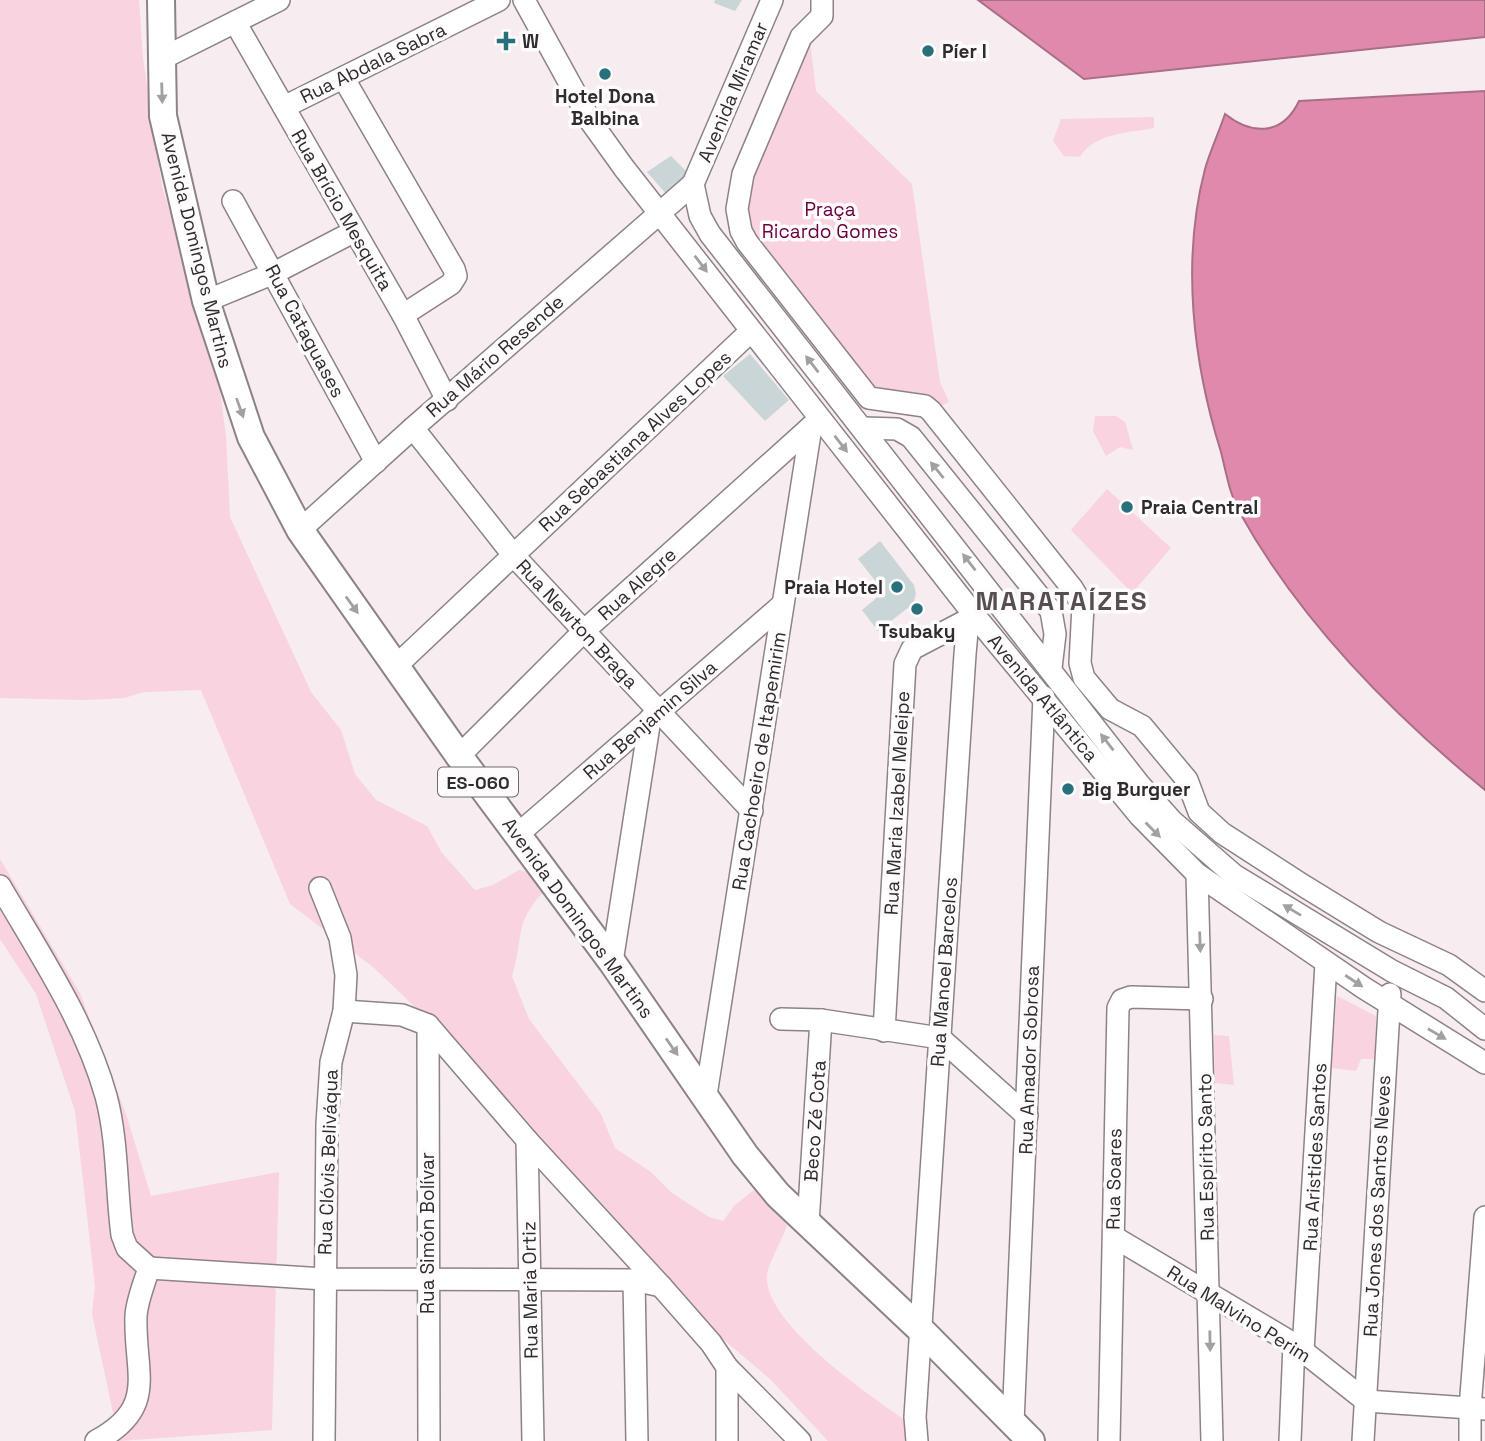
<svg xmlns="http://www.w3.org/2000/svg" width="1485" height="1441" viewBox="0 0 1485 1441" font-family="'Space Grotesk',sans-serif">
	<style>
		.green { fill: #f9d3e0 }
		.water { fill: #df8aac; stroke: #aa6e86; stroke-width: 2 }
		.building { fill: #cad5d7 }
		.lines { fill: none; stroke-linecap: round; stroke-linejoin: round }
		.minor-casing { stroke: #8d8387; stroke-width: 24 }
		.major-casing { stroke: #8d8387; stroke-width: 30 }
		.minor { stroke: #fff; stroke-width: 21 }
		.major { stroke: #fff; stroke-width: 26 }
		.oneway { fill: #a2a0a0 }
		.poi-dot { fill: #28707b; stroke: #fefbfc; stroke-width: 2.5 }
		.labels { text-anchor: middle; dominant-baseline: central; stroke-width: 7; stroke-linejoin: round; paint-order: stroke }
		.shield { fill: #fefbfc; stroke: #6e6a6b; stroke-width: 2 }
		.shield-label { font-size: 18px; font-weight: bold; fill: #302c2d }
		.poi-label { font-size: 19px; font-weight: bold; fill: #302c2d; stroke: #fefbfc; text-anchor: start }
		.street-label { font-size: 19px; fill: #302c2d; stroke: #fefbfc }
		.park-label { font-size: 19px; fill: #69003c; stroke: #fefbfc }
		.district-label { font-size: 26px; font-weight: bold; letter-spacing: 2px; fill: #574e51; stroke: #fefbfc }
	</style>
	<rect width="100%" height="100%" fill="#f7ecef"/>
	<g class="green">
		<path d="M0,0H139L143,58L162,186L217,370L226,436L230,517L311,692L341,730L355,774L376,800L427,826L442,853L475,890L493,885L519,870L536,874L543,892C513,925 524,938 512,976L529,1019L601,1114L615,1148L651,1172L672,1193L709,1217L723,1221L735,1205L754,1190L774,1208L787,1225C783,1239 768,1263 767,1275C762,1322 870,1396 905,1420L909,1441H828L771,1380L697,1317L566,1172L507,1100L435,1026L373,967L290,904L201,690L144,692L124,698L85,700L0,698Z"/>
		<path d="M810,41L816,91L912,184L940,382L949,402L931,411L866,403L731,215Z"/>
		<path d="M1154,117V128C1128,133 1094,133 1080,157L1064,156L1053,141L1061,119Z"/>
		<path d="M1095,416H1116L1125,422L1133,450L1120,447L1106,456L1093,431Z"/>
		<path d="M1107,489L1171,548L1132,593L1071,530Z"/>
		<path d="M0,859L80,993L127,1117L151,1196L279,1172L272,1430L119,1441L92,1314L95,1286L75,1111L36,994L0,939Z"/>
		<path d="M1337,996L1376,1016L1375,1059H1361L1356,1071L1331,1068Z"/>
		<path d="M1214,1035L1229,1036L1234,1085L1215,1083Z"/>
	</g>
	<g class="water">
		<path d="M978,0H1485V37L1084,79Z"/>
		<path d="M1485,91V790C1391,713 1300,621 1240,513C1230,496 1226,472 1221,452C1193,363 1181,261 1205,169C1210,151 1219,132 1225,114C1253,136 1283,135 1299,101Z"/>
	</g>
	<g class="building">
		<path d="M715,0H742L735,11L714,3Z"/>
		<path d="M671,156L691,176L668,196L647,172Z"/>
		<path d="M750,354L789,400L765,421L723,376Z"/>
		<path d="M880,541L914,585L916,594L913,604L878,631L862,610L884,592L858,559Z"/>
	</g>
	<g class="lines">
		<defs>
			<g id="minor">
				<path d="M524,0L591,122L624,168L975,616L1140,816L1197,874L1364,988L1485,1063"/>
				<path d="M822,0V16L801,37L743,174L737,209L741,231L747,242L869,398L925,406L931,411L1072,588L1083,606L1080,663L1084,678L1110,709L1142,726L1187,780L1199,812L1222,833L1304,886L1379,932L1449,965L1485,991"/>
				<path d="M235,22L403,315L447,400"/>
				<path d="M161,59L279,0"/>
				<path d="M344,79L454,269L456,276L451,284L403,315"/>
				<path d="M284,107L499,0"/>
				<path d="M693,184L700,216L710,234L1139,784L1172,821L1234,875L1392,971L1446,998L1485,1029"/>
				<path d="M693,184L772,0"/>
				<path d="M233,201L376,462"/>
				<path d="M206,301L274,273L353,232"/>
				<path d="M413,428L514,556L752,811"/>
				<path d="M864,428L897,429L911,437L1051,611L1055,634L1051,668"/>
				<path d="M300,530L413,428L693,184"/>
				<path d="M396,666L751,331"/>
				<path d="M459,756L585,630L814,424"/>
				<path d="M517,835L782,605"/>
				<path d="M1197,874L1212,1441"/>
				<path d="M0,886C39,953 85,1021 106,1096C118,1141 116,1189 122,1235L127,1248L149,1268"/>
				<path d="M320,888L340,938L346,975L344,1011L331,1062L327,1124L324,1441"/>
				<path d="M612,962L650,719"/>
				<path d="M344,1011L402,1015L428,1025L527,1140L661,1286L711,1343L727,1367L800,1441"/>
				<path d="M781,1019L821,1020L940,1038L1027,1116"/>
				<path d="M428,1025L429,1441"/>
				<path d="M884,1031L905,664L912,649L975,616"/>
				<path d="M706,1095L811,427"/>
				<path d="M527,1140L533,1441"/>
				<path d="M808,1223L821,1020"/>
				<path d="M1114,1237L1294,1344L1366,1401L1485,1409"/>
				<path d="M149,1268L324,1279L634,1280L661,1286"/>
				<path d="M634,1280L637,1441"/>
				<path d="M1303,1351L1326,963"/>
				<path d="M727,1367V1441"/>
				<path d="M1013,1423L1044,697"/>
				<path d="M96,1441C159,1407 134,1373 136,1316C137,1300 144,1284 149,1268"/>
				<path d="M917,1441L915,1417L965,654L967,632L975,616"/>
				<path d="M1109,1441L1118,1008L1122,1000L1131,997L1202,999"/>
				<path d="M1290,1441L1294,1344"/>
				<path d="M1363,1441L1390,994"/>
				<path d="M1470,1441V1408L1485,1217"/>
			</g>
			<path id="major" d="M161,0L163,116L206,301L251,437L300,530L459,756L612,962L745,1155L778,1195L922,1331L1031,1441"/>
		</defs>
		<use href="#minor" class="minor-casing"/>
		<use href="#major" class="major-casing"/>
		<use href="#minor" class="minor"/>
		<use href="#major" class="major"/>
	</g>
	<defs><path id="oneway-solid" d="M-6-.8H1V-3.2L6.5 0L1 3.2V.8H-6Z" transform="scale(1.75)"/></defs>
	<g class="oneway">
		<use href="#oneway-solid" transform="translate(162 93) rotate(88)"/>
		<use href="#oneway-solid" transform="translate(701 264) rotate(53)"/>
		<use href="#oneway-solid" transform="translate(812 364) rotate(-128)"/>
		<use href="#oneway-solid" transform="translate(240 408) rotate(70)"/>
		<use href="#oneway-solid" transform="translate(841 444) rotate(52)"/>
		<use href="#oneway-solid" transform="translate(937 470) rotate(-129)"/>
		<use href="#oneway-solid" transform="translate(969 562) rotate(-128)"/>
		<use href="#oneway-solid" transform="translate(352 605) rotate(54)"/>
		<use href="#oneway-solid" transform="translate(1107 742) rotate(-128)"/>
		<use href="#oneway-solid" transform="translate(1153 830) rotate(45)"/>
		<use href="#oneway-solid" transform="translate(1292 910) rotate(-149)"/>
		<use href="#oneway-solid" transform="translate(1200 942) rotate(88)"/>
		<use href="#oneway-solid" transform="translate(1354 981) rotate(33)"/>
		<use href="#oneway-solid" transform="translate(1437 1034) rotate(30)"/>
		<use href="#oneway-solid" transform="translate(672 1047) rotate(55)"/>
		<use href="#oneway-solid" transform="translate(1210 1341) rotate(89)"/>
	</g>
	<g class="poi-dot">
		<path d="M502.5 30.5h7v7h7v7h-7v7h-7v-7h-7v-7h7z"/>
		<circle cx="928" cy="51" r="7"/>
		<circle cx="605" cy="74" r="7"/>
		<circle cx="1127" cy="507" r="7"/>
		<circle cx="897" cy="587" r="7"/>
		<circle cx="917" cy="609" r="7"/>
		<circle cx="1068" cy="789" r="7"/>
	</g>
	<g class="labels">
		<rect class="shield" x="438" y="767.5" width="80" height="29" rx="5"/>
		<g class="shield-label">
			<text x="478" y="782">ES-060</text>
		</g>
		<g class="poi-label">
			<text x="522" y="41">W</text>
			<text x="942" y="51">Píer I</text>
			<text x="605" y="96" text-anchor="middle">Hotel Dona<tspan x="605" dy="22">Balbina</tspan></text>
			<text x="1141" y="507">Praia Central</text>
			<text x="883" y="587" text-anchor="end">Praia Hotel</text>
			<text x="917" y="631" text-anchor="middle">Tsubaky</text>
			<text x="1082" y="789">Big Burguer</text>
		</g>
		<g class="street-label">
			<text transform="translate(373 63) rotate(-26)">Rua Abdala Sabra</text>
			<text transform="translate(733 92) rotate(-67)">Avenida Miramar</text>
			<text transform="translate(342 210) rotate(60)">Rua Brício Mesquita</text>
			<text transform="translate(197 250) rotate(76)">Avenida Domingos Martins</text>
			<text transform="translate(305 331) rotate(62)">Rua Cataguases</text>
			<text transform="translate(495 356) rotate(-41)">Rua Mário Resende</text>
			<text transform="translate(635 441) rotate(-43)">Rua Sebastiana Alves Lopes</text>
			<text transform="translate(637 584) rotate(-42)">Rua Alegre</text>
			<text transform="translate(577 624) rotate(47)">Rua Newton Braga</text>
			<text transform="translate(1043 698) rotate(50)">Avenida Atlântica</text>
			<text transform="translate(650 720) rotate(-41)">Rua Benjamin Silva</text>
			<text transform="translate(759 761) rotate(-81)">Rua Cachoeiro de Itapemirim</text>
			<text transform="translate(897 803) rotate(-87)">Rua Maria Izabel Meleipe</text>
			<text transform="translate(578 918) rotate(54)">Avenida Domingos Martins</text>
			<text transform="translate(944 972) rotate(-86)">Rua Manoel Barcelos</text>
			<text transform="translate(1029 1060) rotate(-88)">Rua Amador Sobrosa</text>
			<text transform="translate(815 1121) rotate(-86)">Beco Zé Cota</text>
			<text transform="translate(1206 1157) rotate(-91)">Rua Espírito Santo</text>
			<text transform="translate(1315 1157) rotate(-87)">Rua Aristides Santos</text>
			<text transform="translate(328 1162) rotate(-88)">Rua Clóvis Beliváqua</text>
			<text transform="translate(1114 1179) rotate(-89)">Rua Soares</text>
			<text transform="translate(1377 1206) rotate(-87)">Rua Jones dos Santos Neves</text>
			<text transform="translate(427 1233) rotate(-90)">Rua Simón Bolívar</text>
			<text transform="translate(530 1290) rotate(-91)">Rua Maria Ortiz</text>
			<text transform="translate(1239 1314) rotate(32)">Rua Malvino Perim</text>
		</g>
		<g class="park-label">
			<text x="830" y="209">Praça<tspan x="830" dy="22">Ricardo Gomes</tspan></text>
		</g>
		<g class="district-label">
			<text x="1062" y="601">MARATAÍZES</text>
		</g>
	</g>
</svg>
